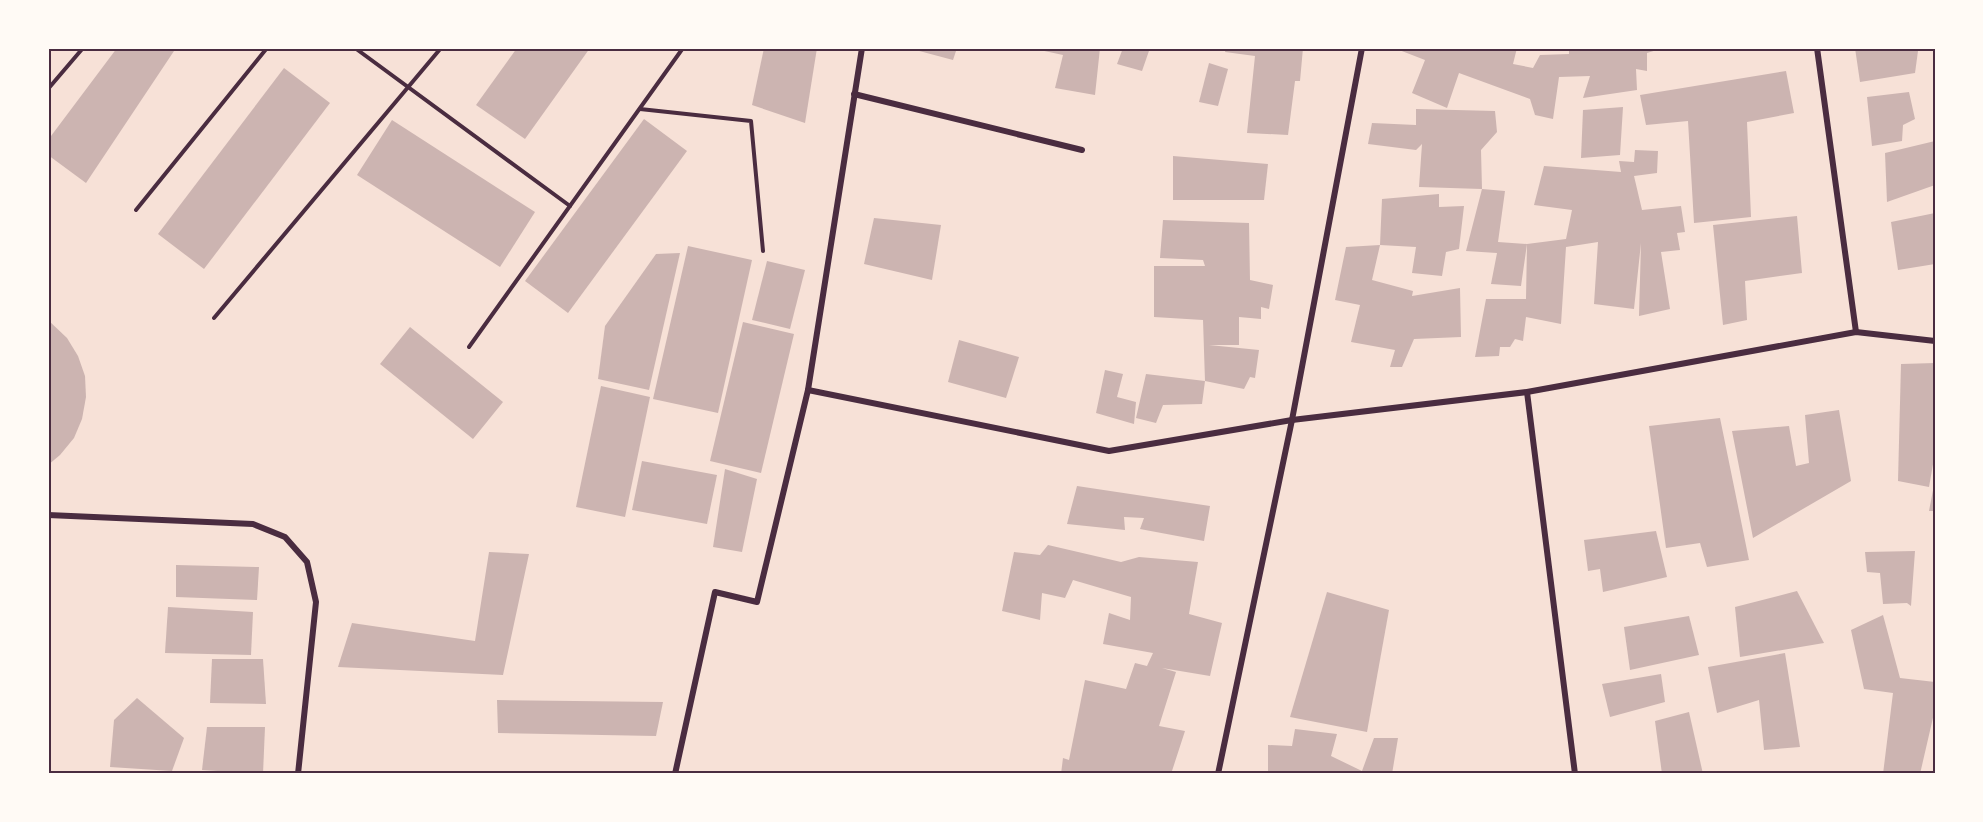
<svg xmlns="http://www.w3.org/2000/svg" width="1983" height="822" viewBox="0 0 1983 822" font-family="'Public Sans',sans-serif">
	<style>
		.building { fill: #ccb4b1 }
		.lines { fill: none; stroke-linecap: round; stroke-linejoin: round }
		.path { stroke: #4a2c40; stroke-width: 4 }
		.minor { stroke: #4a2c40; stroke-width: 6 }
		.neatline { fill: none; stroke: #4a2c40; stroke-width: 2 }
	</style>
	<rect width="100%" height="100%" fill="#f7e1d7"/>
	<g class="building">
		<path d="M117,48H176L86,183L48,155V140Z"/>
		<path d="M517,48H590L525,139L476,105Z"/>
		<path d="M764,48H817L805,123L752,105Z"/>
		<path d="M908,48H957L953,60Z"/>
		<path d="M1100,48L1095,95L1055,88L1063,55L1035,49Z"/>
		<path d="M1123,48H1150L1142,71L1117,64Z"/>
		<path d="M1226,48H1303L1300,81H1295L1288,135L1247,133L1255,56L1225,52Z"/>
		<path d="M1394,48H1517L1513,64L1533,68L1540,55L1569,54V48L1660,49L1647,53V71L1636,69L1637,90L1583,98L1590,76L1559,77L1553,119L1535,115L1530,99L1459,73L1447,108L1412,93L1425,60Z"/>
		<path d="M1855,48H1916L1918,51L1915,73L1860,82Z"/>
		<path d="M1209,63L1228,69L1218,106L1199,102Z"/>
		<path d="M284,68L330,103L204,269L158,234Z"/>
		<path d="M1786,71L1794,113L1747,122L1751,217L1694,223L1688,121L1646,125L1640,95Z"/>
		<path d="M1909,92L1915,119L1903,125L1902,141L1872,146L1867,97Z"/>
		<path d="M1623,107L1620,155L1581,158L1583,110Z"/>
		<path d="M1416,109L1495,111L1497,132L1481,150L1482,189L1419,187L1422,144L1416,150L1368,144L1372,123L1416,125Z"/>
		<path d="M644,119L687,151L568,313L525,281Z"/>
		<path d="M392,120L535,212L500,267L357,175Z"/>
		<path d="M1935,141V185L1887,202L1885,153Z"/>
		<path d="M1635,150L1658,151L1657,173L1634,176L1642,210L1681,206L1685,232L1677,233L1680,250L1661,252L1670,309L1639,316L1641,243L1634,309L1594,304L1598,242L1566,247L1561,324L1526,317L1523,341L1515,339L1510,347H1500L1499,356L1475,357L1486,299H1526L1527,244L1521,286L1491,284L1497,253L1466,251L1482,189L1505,191L1498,242L1527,244L1566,239L1572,210L1534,205L1544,166L1621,172L1619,161L1634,162Z"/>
		<path d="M1173,156L1268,164L1264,200H1173Z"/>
		<path d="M1439,194V207L1464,206L1459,249L1446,252L1442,276L1412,273L1416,247L1380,245L1382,199Z"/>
		<path d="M1935,213V264L1898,270L1891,222Z"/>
		<path d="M1797,216L1802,273L1745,281L1747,320L1723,325L1713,225Z"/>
		<path d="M874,218L941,225L932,280L864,264Z"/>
		<path d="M1163,220L1249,223L1250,280L1273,285L1269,309L1261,307V319L1239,317V345H1209L1259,350L1255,378L1250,377L1244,389L1205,381L1203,320L1154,317V266H1205L1203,260L1160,258Z"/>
		<path d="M1380,245L1372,280L1413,291L1412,296L1460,288L1461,337L1414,339L1402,367H1390L1395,350L1351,342L1360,305L1335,300L1346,247Z"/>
		<path d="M688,246L752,260L718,413L653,399Z"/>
		<path d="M680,253L649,390L598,379L605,326L656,254Z"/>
		<path d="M767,261L805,270L790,329L752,320Z"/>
		<path d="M48,320L67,338L78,356L85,376L86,397L82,419L74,438L60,455L48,465Z"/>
		<path d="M743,322L794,334L761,473L710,461Z"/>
		<path d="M410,327L503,402L473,439L380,364Z"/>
		<path d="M959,340L1019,357L1006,398L948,382Z"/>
		<path d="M1935,363V453L1929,487L1898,481L1901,364Z"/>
		<path d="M1105,370L1123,374L1117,397L1136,402L1134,424L1096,413Z"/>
		<path d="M1146,374L1205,381L1202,404L1163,405L1156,423L1136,418Z"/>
		<path d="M601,386L650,397L625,517L576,507Z"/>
		<path d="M1839,410L1851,481L1753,538L1732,431L1789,426L1796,466L1809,463L1805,415Z"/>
		<path d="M1720,418L1749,560L1707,567L1700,543L1666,548L1649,426Z"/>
		<path d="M642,461L717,475L707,524L632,510Z"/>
		<path d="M725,469L757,479L742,552L713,547Z"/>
		<path d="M1934,485L1935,486V511H1929Z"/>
		<path d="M1077,486L1210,506L1204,541L1140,529L1144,518L1124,517L1125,530L1067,524Z"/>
		<path d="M1656,531L1667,577L1603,592L1600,569L1588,571L1584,540Z"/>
		<path d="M1048,545L1121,562L1139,557L1198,562L1189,614L1222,623L1210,676L1162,668L1176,672L1159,726L1185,731L1171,774H1061L1063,758L1069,760L1085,680L1126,689L1135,663L1147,666L1153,653L1103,644L1109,613L1130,620L1131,597L1073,580L1065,598L1042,593L1040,620L1002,611L1014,552L1040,555Z"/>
		<path d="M1915,551L1911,606L1907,603L1883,604L1880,573L1867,572L1865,552Z"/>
		<path d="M489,552L529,554L503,675L338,667L352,623L475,641Z"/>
		<path d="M176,565L259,567L257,600L176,597Z"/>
		<path d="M1797,591L1824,643L1740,657L1735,607Z"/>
		<path d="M1327,592L1389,610L1367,732L1290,717Z"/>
		<path d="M168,607L253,612L251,655L165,653Z"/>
		<path d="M1883,615L1900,678L1935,682V709L1920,774H1883L1893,693L1864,689L1851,630Z"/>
		<path d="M1689,616L1699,655L1630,670L1624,627Z"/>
		<path d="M1785,653L1800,747L1764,750L1759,700L1717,713L1708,667Z"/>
		<path d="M212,659H263L266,704L210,703Z"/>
		<path d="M1661,674L1665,702L1610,717L1602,684Z"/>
		<path d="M137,698L184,738L172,771L110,767L114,720Z"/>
		<path d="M497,700L663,702L656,736L498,733Z"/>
		<path d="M1689,712L1703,774H1662L1655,721Z"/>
		<path d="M207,727H265L263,774L202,770Z"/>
		<path d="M1295,729L1337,734L1331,756L1362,771L1374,738H1398L1392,774H1268V745L1292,746Z"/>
	</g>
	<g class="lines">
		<g class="path">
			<path d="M355,48L570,206"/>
			<path d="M48,89L83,48"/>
			<path d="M640,109L751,121L763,251"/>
			<path d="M136,210L267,48"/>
			<path d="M214,318L441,48"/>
			<path d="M469,347L683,48"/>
		</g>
		<g class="minor">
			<path d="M1817,48L1856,332"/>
			<path d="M854,94L1082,150"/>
			<path d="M808,390L1109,451L1292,420L1527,392L1856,332L1935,341"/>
			<path d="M1527,392L1575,774"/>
			<path d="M48,515L253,524L285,537L307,562L316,602L298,774"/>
			<path d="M675,774L715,592L757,602L808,390L862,48"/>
			<path d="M1218,774L1292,420L1362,48"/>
		</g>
	</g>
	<rect width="1983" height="822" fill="none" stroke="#fffaf5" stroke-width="99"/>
	<rect x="50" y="50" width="1884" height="722" class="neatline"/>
</svg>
